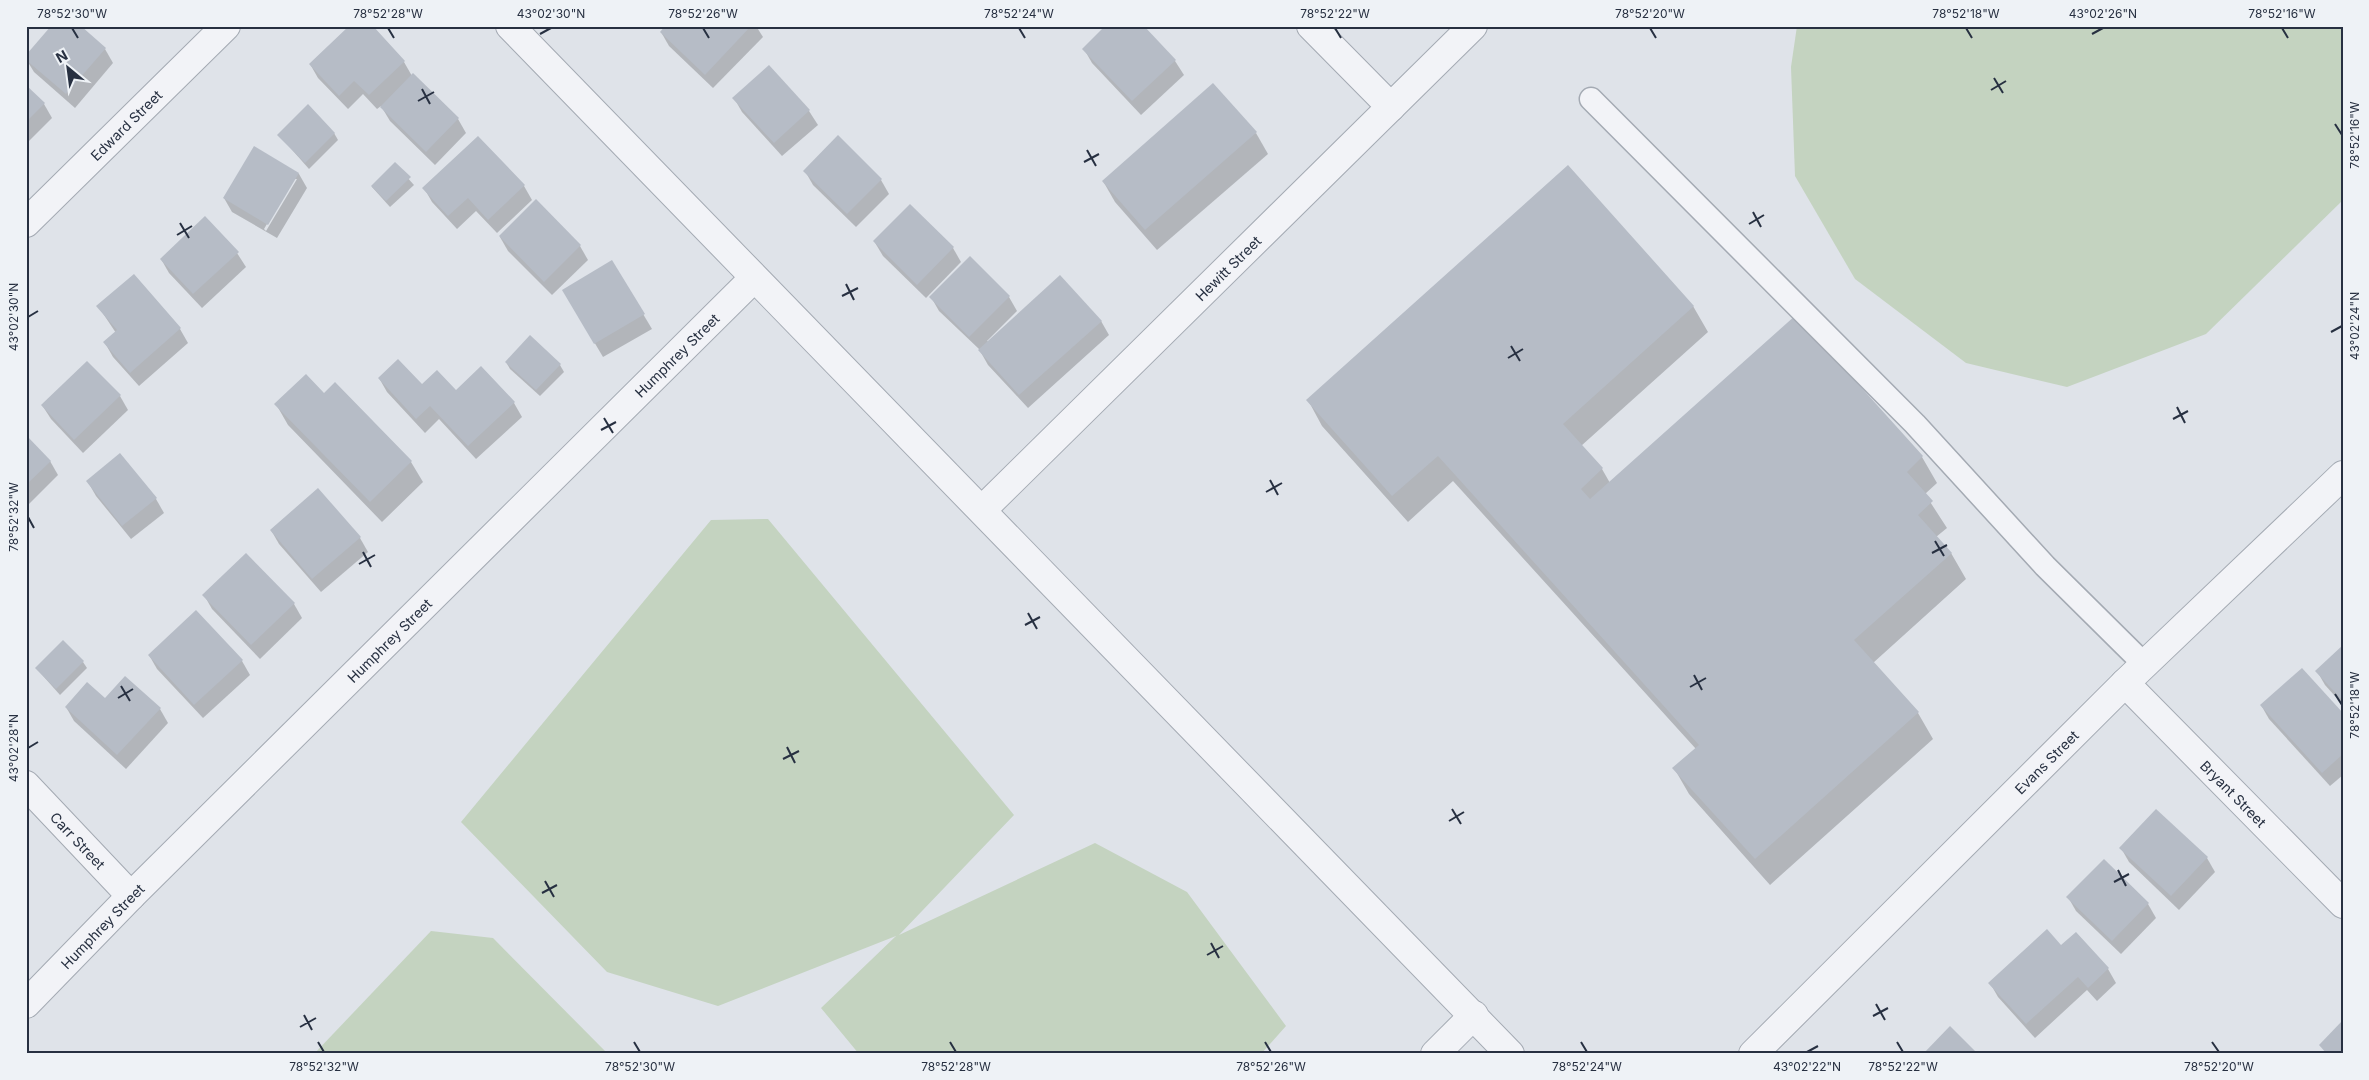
<svg xmlns="http://www.w3.org/2000/svg" width="2369" height="1080" viewBox="0 0 2369 1080" font-family="Inter,sans-serif">
	<style>
		.green { fill: #c4d3c0 }
		.shadow { fill: #0003; fill-rule: evenodd }
		.building { fill: #b6bcc6 }
		.lines { fill: none; stroke-linecap: round; stroke-linejoin: round }
		.service-casing { stroke: #a4aab3; stroke-width: 25 }
		.minor-casing { stroke: #a4aab3; stroke-width: 30 }
		.tertiary-casing { stroke: #a4aab3; stroke-width: 30 }
		.service { stroke: #f2f3f7; stroke-width: 22 }
		.minor { stroke: #f2f3f7; stroke-width: 28 }
		.tertiary { stroke: #f2f3f7; stroke-width: 28 }
		.ticks { fill: none; stroke: #273041; stroke-width: 2 }
		.labels { text-anchor: middle; dominant-baseline: central; stroke-width: 5; stroke-linejoin: round; paint-order: stroke }
		.street-label { font-size: 14px; fill: #273041; stroke: #eef2f6 }
		.neatline { fill: none; stroke: #273041; stroke-width: 2 }
		.ticks-label { font-size: 12px; text-anchor: middle; fill: #273041 }
	</style>
	<rect width="100%" height="100%" fill="#dfe3e9"/>
	<g class="green">
		<path d="M1797,26H2343V200L2206,334L2067,387L1966,363L1855,279L1795,176L1791,67Z"/>
		<path d="M768,519L1014,815L899,935L1095,843L1187,892L1286,1026L1261,1054H859L821,1008L896,936L718,1006L607,972L461,822L711,520Z"/>
		<path d="M431,931L493,938L608,1054H314Z"/>
	</g>
	<g class="shadow">
		<path d="M371,26L404,62L412,76L458,119L466,133L435,165L390,121L381,106L377,109L363,94L348,109L318,78L310,64Z"/>
		<path d="M667,26H756L763,37L713,88L669,46L661,32Z"/>
		<path d="M1143,26L1175,61L1184,75L1141,115L1092,63L1084,49Z"/>
		<path d="M105,49L113,63L75,108L34,72L26,59Z"/>
		<path d="M769,67L809,111L818,125L782,156L742,112L734,98Z"/>
		<path d="M26,87L44,104L52,118L26,144Z"/>
		<path d="M334,133L338,140L309,169L279,135Z"/>
		<path d="M1256,133L1268,154L1157,250L1115,202L1103,181Z"/>
		<path d="M254,148L299,174L307,188L277,238L232,212L224,198ZM294,179H297L266,231L264,229Z"/>
		<path d="M395,164L414,185L390,207L372,187Z"/>
		<path d="M805,171L881,180L889,194L856,227L813,185Z"/>
		<path d="M524,186L532,200L497,233L476,211L457,229L432,202L424,188Z"/>
		<path d="M910,205L953,248L961,262L926,298L883,256L874,241Z"/>
		<path d="M500,237L580,246L588,260L552,295L508,251Z"/>
		<path d="M237,253L246,267L202,308L169,273L161,259Z"/>
		<path d="M970,258L1009,297L1017,311L987,341L989,342L1101,321L1109,335L1028,408L988,365L979,349L939,311L931,297Z"/>
		<path d="M612,262L652,329L603,357L564,291Z"/>
		<path d="M133,276L180,329L188,343L139,386L113,357L105,343L116,333L98,306Z"/>
		<path d="M1693,306L1708,332L1581,446L1602,469L1610,483L1796,316L1922,457L1937,483L1925,494L1947,528L1936,537L1951,553L1966,579L1873,663L1918,713L1933,739L1770,885L1689,794L1674,768L1696,749L1453,481L1408,522L1322,426L1308,400Z"/>
		<path d="M506,362L560,365L564,372L540,396L510,369Z"/>
		<path d="M379,378L514,403L522,417L476,459L439,419L425,433L387,392Z"/>
		<path d="M335,384L411,462L423,482L382,522L288,425L276,404L324,394Z"/>
		<path d="M120,396L128,410L83,453L51,419L42,405Z"/>
		<path d="M26,437L50,461L58,475L26,507Z"/>
		<path d="M88,482L156,499L164,513L131,539L96,496Z"/>
		<path d="M317,490L360,538L368,552L321,592L279,544L271,530Z"/>
		<path d="M246,555L294,604L302,618L260,659L212,609L204,595Z"/>
		<path d="M2343,647V705L2325,685L2317,671Z"/>
		<path d="M149,655L242,661L250,675L203,718L157,669Z"/>
		<path d="M83,662L87,668L60,695L36,668Z"/>
		<path d="M105,700L160,709L168,723L126,769L74,721L66,707Z"/>
		<path d="M2261,705L2343,715V775L2330,786L2269,719Z"/>
		<path d="M2121,848L2207,858L2215,872L2179,910L2129,862Z"/>
		<path d="M2104,861L2148,904L2156,918L2121,954L2076,911L2068,897Z"/>
		<path d="M2076,934L2108,969L2116,983L2097,1001L2087,990L2035,1038L1998,997L1990,983L2061,946Z"/>
	</g>
	<g class="building">
		<path d="M51,26H81L106,48L66,94L26,60V55Z"/>
		<path d="M349,26H373L405,61L369,95L354,81L339,96L309,64Z"/>
		<path d="M665,26H751L705,75L660,32Z"/>
		<path d="M1105,26H1144L1176,60L1132,101L1082,49Z"/>
		<path d="M769,65L810,110L774,143L732,98Z"/>
		<path d="M413,73L459,118L426,152L380,107Z"/>
		<path d="M1213,83L1257,132L1145,230L1102,181Z"/>
		<path d="M26,85L45,103L26,122Z"/>
		<path d="M308,104L335,133L305,163L277,135Z"/>
		<path d="M838,135L882,179L847,214L803,171Z"/>
		<path d="M478,136L525,185L488,220L468,198L448,216L422,188Z"/>
		<path d="M254,146L299,173L268,225L223,198Z"/>
		<path d="M395,162L411,177L386,201L371,186Z"/>
		<path d="M1568,165L1694,306L1563,424L1603,468L1581,489L1590,499L1796,315L1923,456L1907,472L1933,501L1918,515L1952,553L1854,640L1919,712L1755,859L1672,768L1699,745L1438,456L1392,496L1306,400Z"/>
		<path d="M536,199L581,245L544,282L499,236Z"/>
		<path d="M910,204L954,247L917,285L873,241Z"/>
		<path d="M205,216L239,252L193,294L160,259Z"/>
		<path d="M970,256L1010,296L969,337L929,297Z"/>
		<path d="M612,260L645,314L594,344L562,290Z"/>
		<path d="M134,274L181,328L130,373L103,342L117,330L96,306Z"/>
		<path d="M1060,275L1102,321L1019,395L978,350Z"/>
		<path d="M530,335L561,364L536,390L505,362Z"/>
		<path d="M398,359L422,384L437,370L456,390L481,366L515,402L468,446L430,406L416,419L378,378Z"/>
		<path d="M87,361L121,395L74,440L41,405Z"/>
		<path d="M306,374L324,393L335,382L412,461L370,502L274,404Z"/>
		<path d="M26,435L51,461L26,485Z"/>
		<path d="M120,453L157,498L122,526L86,481Z"/>
		<path d="M318,488L361,537L312,579L270,530Z"/>
		<path d="M246,553L295,603L251,645L202,595Z"/>
		<path d="M196,610L243,660L194,705L148,655Z"/>
		<path d="M63,640L84,661L56,689L35,668Z"/>
		<path d="M2343,645V701L2315,671Z"/>
		<path d="M2302,668L2343,713V754L2322,773L2260,705Z"/>
		<path d="M125,676L161,708L117,755L65,707L87,682L105,698Z"/>
		<path d="M2156,809L2208,857L2171,896L2119,848Z"/>
		<path d="M2104,859L2149,903L2112,941L2066,897Z"/>
		<path d="M2047,929L2061,945L2076,932L2109,968L2088,988L2078,977L2026,1024L1988,983Z"/>
		<path d="M2343,1020V1054H2327L2319,1045Z"/>
		<path d="M1950,1026L1978,1054H1923Z"/>
	</g>
	<g class="lines">
		<defs>
			<path id="service" d="M1591,99L1915,424L2045,566L2145,665"/>
			<g id="minor">
				<path d="M1311,26L1391,107"/>
				<path id="s1" d="M26,223L226,26"/>
				<path id="s2" d="M982,510L1473,26"/>
				<path id="s3" d="M2125,683L2343,904"/>
				<path id="s4" d="M26,785L131,896"/>
				<path id="s5" d="M26,1004L131,896L754,278"/>
				<path d="M1435,1054L1474,1015"/>
				<path id="s6" d="M1753,1054L2125,683L2343,475"/>
			</g>
			<path id="tertiary" d="M510,26L1510,1054"/>
		</defs>
		<use href="#service" class="service-casing"/>
		<use href="#minor" class="minor-casing"/>
		<use href="#tertiary" class="tertiary-casing"/>
		<use href="#service" class="service"/>
		<use href="#minor" class="minor"/>
		<use href="#tertiary" class="tertiary"/>
	</g>
	<path class="ticks" d="M72,28L78,38M388,28L394,38M703,28L709,38M1019,28L1025,38M1335,28L1341,38M1650,28L1656,38M1966,28L1972,38M2282,28L2288,38M540,34L551,28M2092,34L2103,28M1994,78L2003,93M422,89L430,104M1991,90L2006,81M418,101L434,92M2335,124L2342,135M1087,150L1096,166M1084,162L1099,154M1753,212L1761,227M180,223L189,238M1749,224L1764,215M177,235L192,226M846,284L854,300M842,296L858,288M28,317L38,311M2331,332L2342,326M1511,346L1520,361M1508,358L1523,349M2177,407L2185,423M604,418L613,433M2173,419L2188,411M601,430L616,422M1270,480L1278,495M1266,492L1282,483M28,517L34,528M1935,541L1944,556M363,552L371,567M1932,553L1947,545M359,564L375,555M1028,613L1037,629M1025,625L1040,617M1694,675L1702,690M121,686L130,701M1690,687L1706,678M2335,694L2342,705M118,698L133,689M787,747L795,763M28,748L38,742M783,759L799,751M1452,809L1461,824M1449,821L1464,812M2118,870L2126,886M545,881L554,897M2114,882L2129,874M542,893L557,885M1211,943L1219,958M1207,955L1223,946M1876,1004L1885,1020M304,1015L312,1030M1873,1016L1888,1008M300,1027L316,1018M318,1042L324,1052M634,1042L640,1052M950,1042L956,1052M1265,1042L1271,1052M1581,1042L1587,1052M1897,1042L1903,1052M2212,1042L2219,1052M1807,1052L1818,1046"/>
	<g class="labels">
		<g class="street-label">
			<text stroke="none"><textPath href="#s1" startOffset="140">Edward Street</textPath></text>
			<text stroke="none"><textPath href="#s2" startOffset="345">Hewitt Street</textPath></text>
			<text stroke="none"><textPath href="#s5" startOffset="919">Humphrey Street</textPath></text>
			<text stroke="none"><textPath href="#s5" startOffset="514">Humphrey Street</textPath></text>
			<text stroke="none"><textPath href="#s6" startOffset="414">Evans Street</textPath></text>
			<text stroke="none"><textPath href="#s3" startOffset="155">Bryant Street</textPath></text>
			<text stroke="none"><textPath href="#s4" startOffset="76">Carr Street</textPath></text>
			<text stroke="none"><textPath href="#s5" startOffset="109">Humphrey Street</textPath></text>
		</g>
	</g>
	<rect width="2369" height="1080" fill="none" stroke="#eef2f6" stroke-width="55"/>
	<g transform="translate(68 68) rotate(331)" stroke="#eef2f6" stroke-width="4" paint-order="stroke">
	<path d="M0-4L9 19L0 12L-9 19Z" fill="#273041"/>
	<text y="-8" font-size="14" font-weight="bold" text-anchor="middle" fill="#273041">N</text>
	</g>
	<rect x="28" y="28" width="2314" height="1024" class="neatline"/>
	<g class="ticks-label">
		<text x="72" y="18">78°52'30"W</text>
		<text x="388" y="18">78°52'28"W</text>
		<text x="551" y="18">43°02'30"N</text>
		<text x="703" y="18">78°52'26"W</text>
		<text x="1019" y="18">78°52'24"W</text>
		<text x="1335" y="18">78°52'22"W</text>
		<text x="1650" y="18">78°52'20"W</text>
		<text x="1966" y="18">78°52'18"W</text>
		<text x="2103" y="18">43°02'26"N</text>
		<text x="2282" y="18">78°52'16"W</text>
		<text transform="translate(2355 135) rotate(-90)" y="4">78°52'16"W</text>
		<text transform="translate(14 317) rotate(-90)" y="4">43°02'30"N</text>
		<text transform="translate(2355 326) rotate(-90)" y="4">43°02'24"N</text>
		<text transform="translate(14 517) rotate(-90)" y="4">78°52'32"W</text>
		<text transform="translate(2355 705) rotate(-90)" y="4">78°52'18"W</text>
		<text transform="translate(14 748) rotate(-90)" y="4">43°02'28"N</text>
		<text x="324" y="1071">78°52'32"W</text>
		<text x="640" y="1071">78°52'30"W</text>
		<text x="956" y="1071">78°52'28"W</text>
		<text x="1271" y="1071">78°52'26"W</text>
		<text x="1587" y="1071">78°52'24"W</text>
		<text x="1807" y="1071">43°02'22"N</text>
		<text x="1903" y="1071">78°52'22"W</text>
		<text x="2219" y="1071">78°52'20"W</text>
	</g>
</svg>
